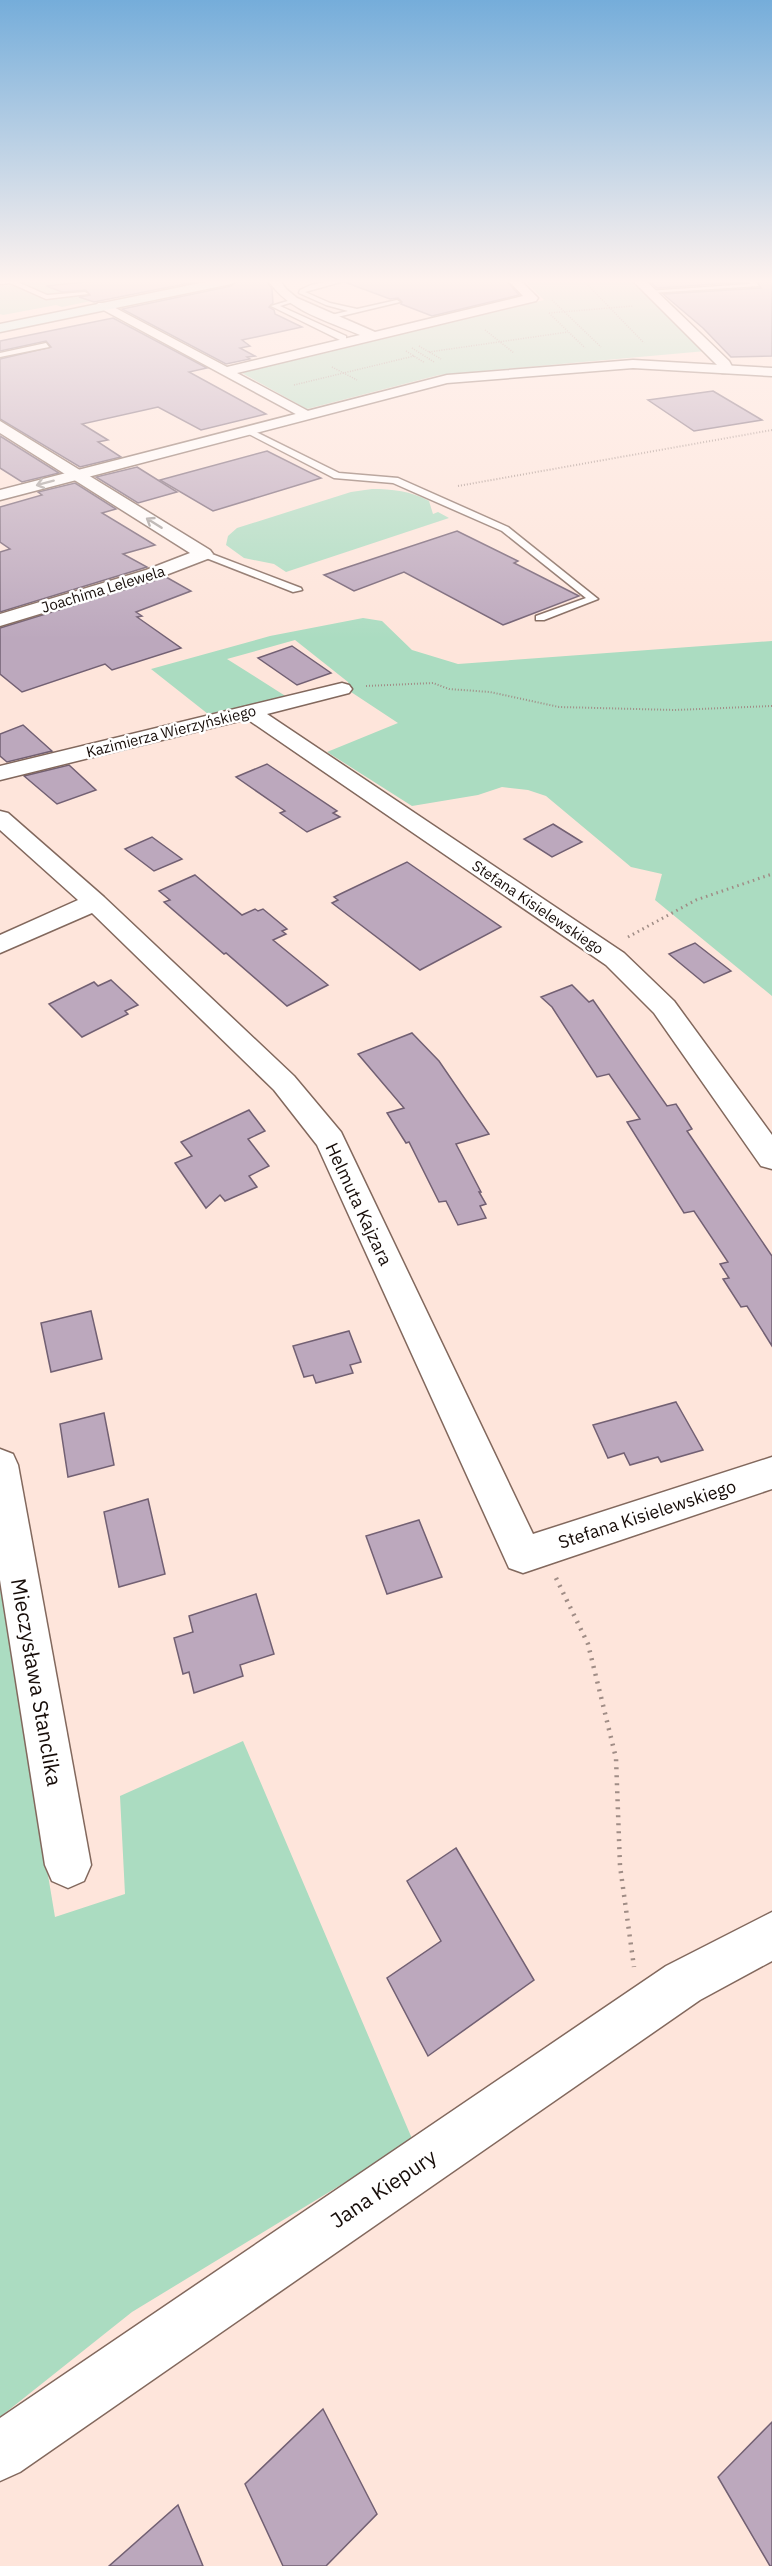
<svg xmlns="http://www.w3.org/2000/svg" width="772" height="2566" viewBox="0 0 772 2566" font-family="'IBM Plex Sans',sans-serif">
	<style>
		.green { fill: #abdcc1 }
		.building { fill: #bca8bd; stroke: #726073; stroke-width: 1.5 }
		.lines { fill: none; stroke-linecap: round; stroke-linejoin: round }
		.service-casing { stroke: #82685d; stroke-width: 3 }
		.minor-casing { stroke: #82685d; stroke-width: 3 }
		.tertiary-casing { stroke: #82685d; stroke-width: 3 }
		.secondary-casing { stroke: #82685d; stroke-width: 3 }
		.path-far3 { stroke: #a08d86; stroke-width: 1.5; stroke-dasharray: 1 1.5; stroke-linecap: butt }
		.path-far2 { stroke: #a08d86; stroke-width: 2; stroke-dasharray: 1 2; stroke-linecap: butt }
		.path-far1 { stroke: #a08d86; stroke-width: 3; stroke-dasharray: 1.5 4; stroke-linecap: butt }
		.path { stroke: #a08d86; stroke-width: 4.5; stroke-dasharray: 2 6; stroke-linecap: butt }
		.service { fill: #fff; fill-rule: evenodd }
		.minor { fill: #fff; fill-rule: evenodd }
		.tertiary { fill: #fff; fill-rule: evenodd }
		.secondary { fill: #cef9f4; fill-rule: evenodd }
		.oneway { stroke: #a29e9c }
		.labels { text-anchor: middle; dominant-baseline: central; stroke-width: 5; stroke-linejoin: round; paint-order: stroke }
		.far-street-label { font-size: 15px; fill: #160c08; stroke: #fff }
		.street-label { font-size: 18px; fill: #160c08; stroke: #fff }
		.near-street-label { font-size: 21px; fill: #160c08; stroke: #fff }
	</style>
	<rect width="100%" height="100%" fill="#fee5db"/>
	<g class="green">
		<path d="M0,280H193L62,307L56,305L3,315L0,314Z"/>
		<path d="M524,280H632L660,304L706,351L439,375L307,409L242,373L544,300Z"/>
		<path d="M372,489C392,489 411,491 429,501L433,514L438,512L449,518L286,572L274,564L244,558L226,545L228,536L237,528L351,492Z"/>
		<path d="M363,618L382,621L412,650L458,664L772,641V996L655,900L662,874L631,867L546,796L528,790L502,787L478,795L412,806L327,752L398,723L351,692L348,682L295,640L227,659L287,697L208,714L151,669L270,636Z"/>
		<path d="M0,1587L55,1917L125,1894L120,1796L243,1741L413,2141L132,2312L0,2417Z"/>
	</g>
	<g class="building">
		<path d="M105,280H205L94,302L79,297L90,295L86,290L62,292L46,286Z"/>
		<path d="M239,280H266L272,289L273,303L269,307L274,310L275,314L302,327L242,340L250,346L240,348L255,356L247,357L250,359L226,364L122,309L231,286Z"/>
		<path d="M350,280H506L519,295L432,316L401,304L402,302L398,298L390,299L347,283Z"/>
		<path d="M648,280H744L745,282L657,288Z"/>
		<path d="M756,280H772V356L731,357L703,328L663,294L761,288Z"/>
		<path d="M113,318L207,368L189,372L266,414L201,430L158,407L82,424L108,440L98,442L121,457L80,467L0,419V359L51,347L46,341L0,351V341Z"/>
		<path d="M713,391L762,420L694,431L648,400Z"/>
		<path d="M0,436L59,473L22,482L0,468Z"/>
		<path d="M267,451L321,478L213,511L160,480Z"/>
		<path d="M137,467L177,492L138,503L96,477Z"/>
		<path d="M75,483L116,509L102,513L155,545L123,554L147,567L0,612V552L10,549L0,542V507L42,495L38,492Z"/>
		<path d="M457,531L518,561L514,563L579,596L503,625L404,572L354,591L324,575Z"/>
		<path d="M166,577L191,591L136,612L142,616L137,617L181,648L112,670L105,664L22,692L0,674V628Z"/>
		<path d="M292,646L331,673L297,685L258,658Z"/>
		<path d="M23,725L52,751L7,762L0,756V734Z"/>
		<path d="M267,764L337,811L333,813L340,817L307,832L280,813L285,811L236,777Z"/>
		<path d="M69,765L96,790L57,804L24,776Z"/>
		<path d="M553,824L582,842L552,857L524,839Z"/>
		<path d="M152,837L182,859L154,871L125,849Z"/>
		<path d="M407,862L465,902L501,927L420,970L332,903L338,900L334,897Z"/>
		<path d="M195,875L242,915L255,909L258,911L263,909L287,929L282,931L286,934L273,940L328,985L287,1006L226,953L224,954L164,902L170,900L159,891Z"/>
		<path d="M695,943L731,971L704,983L669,954Z"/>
		<path d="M111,980L138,1005L125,1011L128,1014L82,1037L49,1004L94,982L98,986Z"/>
		<path d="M572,985L589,1002L593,1000L667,1106L676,1104L692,1129L687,1131L772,1256V1346L747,1306L741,1307L723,1279L729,1278L720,1264L728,1262L694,1211L684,1213L627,1122L640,1119L609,1074L597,1077L552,1007L541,997Z"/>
		<path d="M412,1033L439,1061L489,1134L456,1144L481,1192H479L486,1204L480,1206L486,1218L458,1225L446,1201L439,1202L409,1142L406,1143L387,1113L404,1108L358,1054Z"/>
		<path d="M249,1110L265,1131L248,1139L269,1166L249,1176L257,1187L225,1201L220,1195L206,1208L175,1163L192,1156L181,1142Z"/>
		<path d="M91,1311L102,1359L51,1372L41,1323Z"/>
		<path d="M349,1331L361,1362L350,1365L353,1373L316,1383L313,1375L304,1377L293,1346Z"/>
		<path d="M676,1402L703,1450L661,1462L658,1457L630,1465L624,1453L608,1458L593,1425Z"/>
		<path d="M104,1413L114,1465L68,1477L60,1424Z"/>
		<path d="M148,1499L165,1574L119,1587L104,1512Z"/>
		<path d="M419,1520L442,1577L387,1594L366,1536Z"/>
		<path d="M256,1594L274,1654L240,1665L243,1676L194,1693L189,1672L183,1674L174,1638L193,1632L189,1616Z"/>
		<path d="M456,1848L534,1980L428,2056L387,1978L441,1941L407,1881Z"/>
		<path d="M323,2409L377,2514L326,2566H283L245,2484Z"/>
		<path d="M772,2422V2566H770L718,2477Z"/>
		<path d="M178,2505L203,2566H109Z"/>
	</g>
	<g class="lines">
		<defs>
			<g id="service">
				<path d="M0,280H13L47,295L85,292L88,294L46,299L10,283L0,284Z"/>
				<path d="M336,280H348L305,292L330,303L357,309L397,300L400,302L329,319L327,316L348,311L326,305L299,293L300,290L311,285Z"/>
				<path d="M746,280H753L759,286L650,293L647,291L750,284Z"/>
				<path d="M291,300L296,301L280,306L346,336V340H340L271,306Z"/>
				<path d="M46,343L49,347L0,357V353Z"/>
				<path d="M248,428L339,473L398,478L508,527L598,599L544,620H536V616L586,598L502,531L393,483L334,478L245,432V428Z"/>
				<path d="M204,551L301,588L302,590L293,592L201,556V552Z"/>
			</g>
			<g id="minor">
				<path d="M268,280H280L286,289L297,298L375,332L523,296L508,280H520L538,298L536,301L237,373L310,412L312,415L305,419L96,306L98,303H106L227,367L360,335C328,321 288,311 268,280Z"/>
				<path d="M632,280H645L729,361L734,370L732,373H722L718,366Z"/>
				<path d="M0,421L210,550L213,554L210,558L158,578L0,626V614L146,570L190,553L0,433Z"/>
				<path d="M342,683L349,685L352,689L349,693L267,714L624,953L674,1001L772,1135V1169L761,1166L654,1013L606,965L247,719L0,780V766Z"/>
				<path d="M0,811L8,813L104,897L294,1076L341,1132L533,1534L772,1457V1489L523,1573L509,1568L317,1145L274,1090L92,913L0,953V935L78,900L0,830Z"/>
				<path d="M0,1449L13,1454L18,1465L91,1865L84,1881L68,1888L52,1881L45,1865L0,1580Z"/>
				<path d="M772,1912V1961L700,2000L20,2472L0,2481V2418L666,1966Z"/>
			</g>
			<path id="tertiary" d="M633,360L772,368V376L633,368L447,383L0,500V490L447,375Z"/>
			<path id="secondary" d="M215,280H237L231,284L0,332V324Z"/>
		</defs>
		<use href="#service" class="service-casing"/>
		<use href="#minor" class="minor-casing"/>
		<use href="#tertiary" class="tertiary-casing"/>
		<use href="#secondary" class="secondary-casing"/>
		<g class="path-far3">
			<path d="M583,280L644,343"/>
			<path d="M552,300L601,347"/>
			<path d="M549,313L633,306"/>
			<path d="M549,313L585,348"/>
			<path d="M485,330L514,353"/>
			<path d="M419,346L441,359"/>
			<path d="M412,348L434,362"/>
			<path d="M406,351L425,363"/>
			<path d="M429,352L568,332"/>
			<path d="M332,367L357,380"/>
			<path d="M294,385L414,356"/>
		</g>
		<g class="path-far2">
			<path d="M458,486L772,430"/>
			<path d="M366,686L433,683L449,689L490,692L559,707L675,710L772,706"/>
		</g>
		<path class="path-far1" d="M628,937L696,900L772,874"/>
		<path class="path" d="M556,1578L588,1644L616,1758L620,1866L634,1967"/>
		<use href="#service" class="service"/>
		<use href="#minor" class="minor"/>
		<use href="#tertiary" class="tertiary"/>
		<use href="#secondary" class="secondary"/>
	</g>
	<defs><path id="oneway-shaft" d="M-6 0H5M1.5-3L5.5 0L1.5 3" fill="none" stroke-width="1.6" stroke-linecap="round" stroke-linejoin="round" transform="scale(1.5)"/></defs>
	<g class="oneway">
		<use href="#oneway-shaft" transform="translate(45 483) rotate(165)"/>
		<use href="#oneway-shaft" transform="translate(154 523) rotate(-148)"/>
	</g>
	<linearGradient id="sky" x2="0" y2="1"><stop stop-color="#75adda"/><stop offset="0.44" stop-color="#fff3ef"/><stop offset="1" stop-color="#fff3ef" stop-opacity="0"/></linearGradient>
	<rect width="772" height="639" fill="url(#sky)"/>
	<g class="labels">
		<g class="far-street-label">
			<text transform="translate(103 589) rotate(-17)">Joachima Lelewela</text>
			<text transform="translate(171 731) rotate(-14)">Kazimierza Wierzyńskiego</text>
			<text transform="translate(538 907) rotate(34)">Stefana Kisielewskiego</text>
		</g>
		<g class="street-label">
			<text transform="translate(359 1204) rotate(65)">Helmuta Kajzara</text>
			<text transform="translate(647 1514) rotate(-18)">Stefana Kisielewskiego</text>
		</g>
		<g class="near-street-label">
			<text transform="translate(37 1682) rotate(80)">Mieczysława Stanclika</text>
			<text transform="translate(383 2188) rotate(-34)">Jana Kiepury</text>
		</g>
	</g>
</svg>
